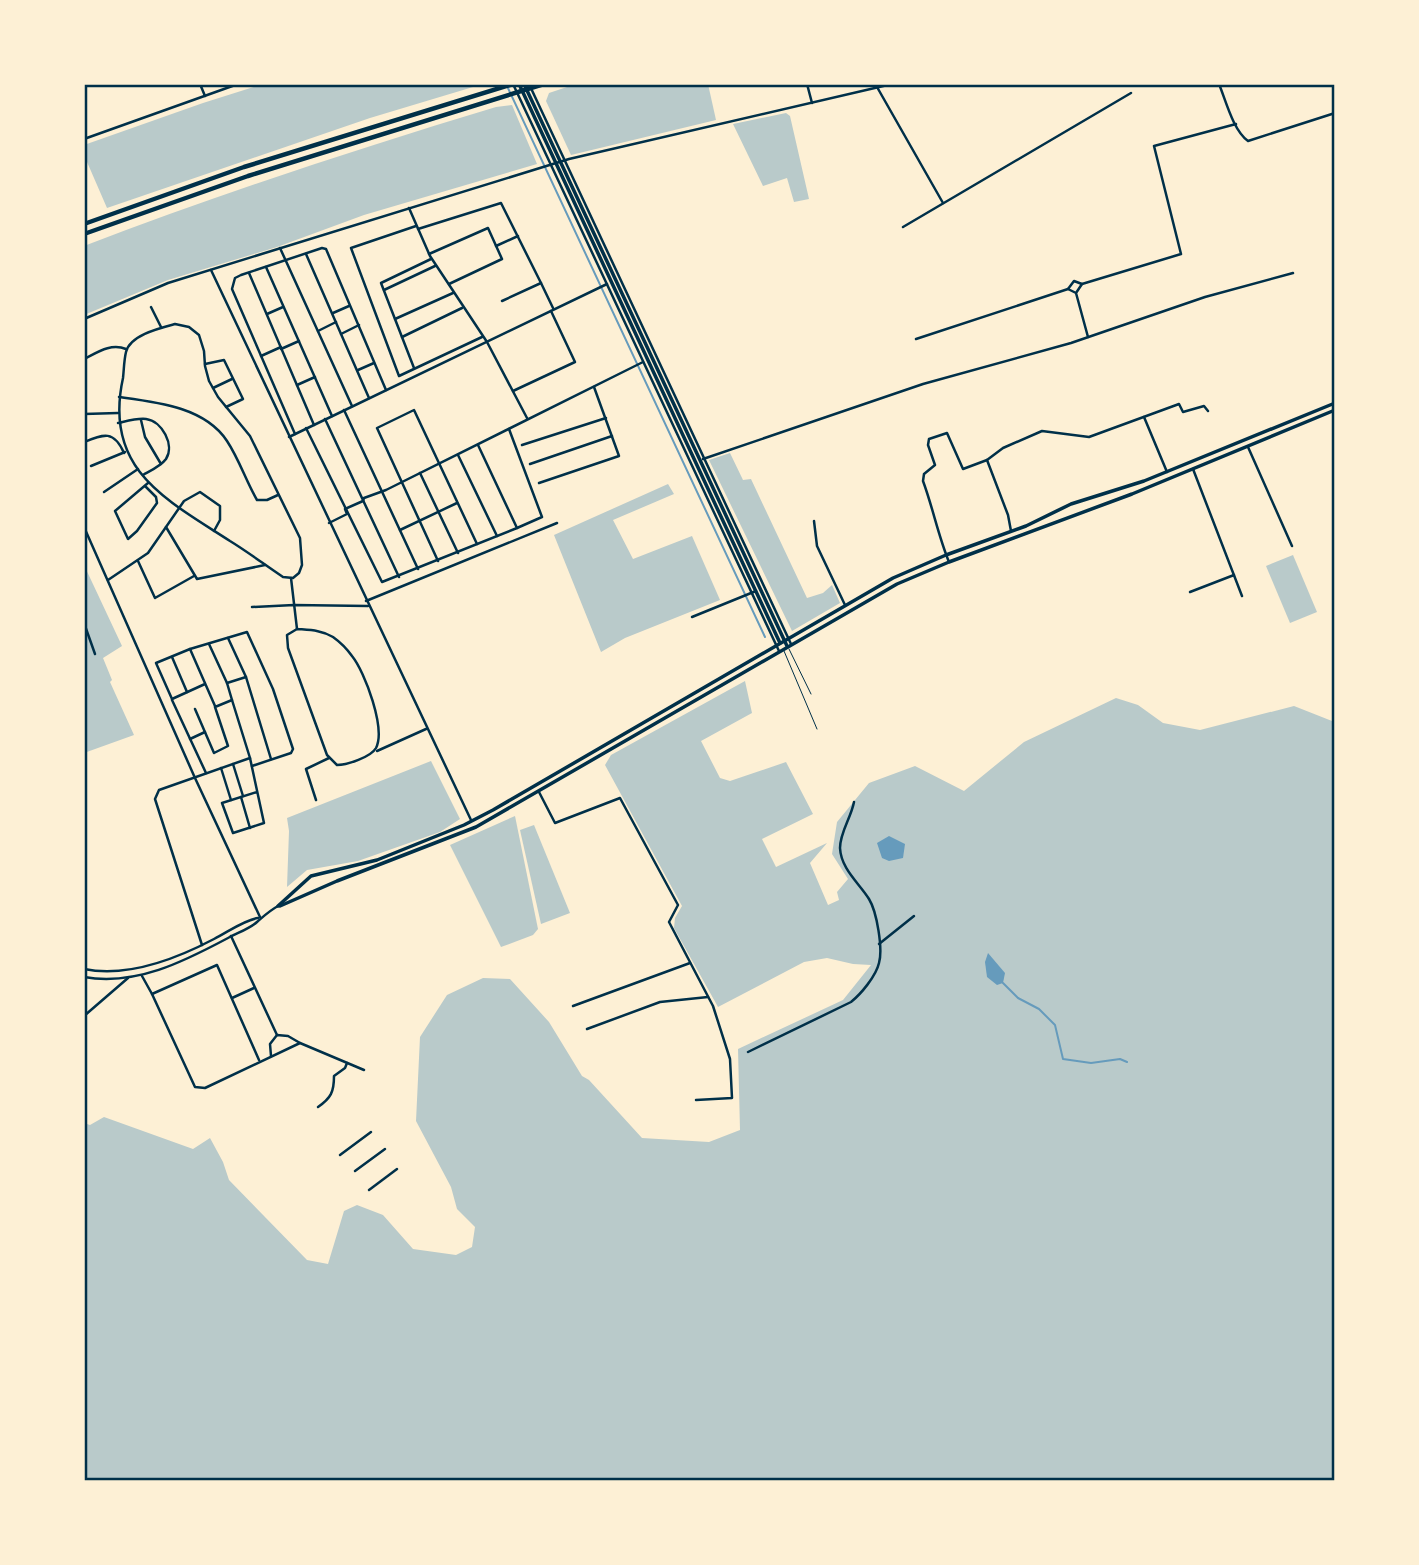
<svg xmlns="http://www.w3.org/2000/svg" width="1419" height="1565" viewBox="0 0 1419 1565" font-family="Helvetica,sans-serif">
	<style>
		.green { fill: #b9caca }
		.water { fill: #669bbc }
		.lines { fill: none; stroke-linecap: round; stroke-linejoin: round }
		.stream { stroke: #669bbc; stroke-width: 2 }
		.service { stroke: #003049; stroke-width: 1 }
		.minor { stroke: #003049; stroke-width: 2.5 }
		.tertiary { stroke: #003049; stroke-width: 2.5 }
		.secondary { stroke: #003049; stroke-width: 3.5 }
		.motorway { stroke: #003049; stroke-width: 4.5 }
		.neatline { fill: none; stroke: #003049; stroke-width: 2.5 }
	</style>
	<rect width="100%" height="100%" fill="#fdf0d5"/>
	<g class="green">
		<path d="M263,84H483L370,118L107,208L84,155V145L203,103Z"/>
		<path d="M576,84H708L716,120L571,155L546,101L549,93Z"/>
		<path d="M512,105L537,164L364,215L277,247L168,280L84,315V246C219,194 357,149 496,107Z"/>
		<path d="M786,113L790,116L809,199L794,202L787,178L763,186L733,124Z"/>
		<path d="M730,453L743,480L751,479L807,598L823,593L832,585L840,603L792,631L709,460Z"/>
		<path d="M668,484L674,494L613,520L633,559L692,536L720,600L625,638L601,652L554,535Z"/>
		<path d="M1293,555L1317,612L1290,623L1266,566Z"/>
		<path d="M84,565L122,646L103,658L112,680L110,682L134,735L84,753Z"/>
		<path d="M745,681L752,713L701,741L720,778L730,781L786,762L813,814L762,839L776,867L827,843L810,863L828,905L839,900L837,892L848,879L832,854L837,822L869,783L915,766L964,791L1024,742L1116,698L1138,705L1163,723L1200,730L1294,706L1332,721L1335,761V1481H84V1123L90,1125L104,1117L193,1149L210,1138L223,1162L229,1180L307,1260L328,1264L344,1211L357,1205L383,1215L413,1249L456,1255L472,1247L475,1227L457,1209L451,1187L416,1121L420,1037L447,995L483,978L510,979L549,1022L582,1076L589,1080L642,1138L709,1142L740,1130L738,1049L843,1000L871,965L853,964L827,958L804,962L718,1007L674,928L675,918L682,906L605,765L611,755Z"/>
		<path d="M431,761L460,819L440,832L358,861L307,870L287,887L289,831L287,818Z"/>
		<path d="M515,816L538,929L533,935L501,947L450,845Z"/>
		<path d="M534,825L570,913L541,924L520,830Z"/>
	</g>
	<g class="water">
		<path d="M889,836L905,844L903,858L889,861L882,858L877,843Z"/>
		<path d="M988,953L1005,973L1003,983L997,985L987,977L985,962Z"/>
	</g>
	<g class="lines">
		<g class="stream">
			<path d="M507,86L765,637"/>
			<path d="M1003,983L1018,998L1039,1009L1055,1025L1063,1059L1091,1063L1120,1059L1127,1062"/>
		</g>
		<g class="service">
			<path d="M789,649L811,694"/>
			<path d="M784,651L817,729"/>
		</g>
		<g class="minor">
			<path d="M807,84L812,103"/>
			<path d="M1219,84C1226,101 1233,130 1248,141L1335,113"/>
			<path d="M877,87L943,203"/>
			<path d="M409,208L430,256L487,342L527,418"/>
			<path d="M416,226L351,248L399,376L482,337"/>
			<path d="M903,227L1131,93"/>
			<path d="M418,229L501,203L541,283L502,301"/>
			<path d="M496,246L518,236"/>
			<path d="M280,248L352,406"/>
			<path d="M306,254L369,398"/>
			<path d="M429,254L488,228L502,259L449,284"/>
			<path d="M266,267L332,416"/>
			<path d="M249,273L314,425"/>
			<path d="M541,283L553,308"/>
			<path d="M1082,284L1181,254L1154,146L1236,124"/>
			<path d="M384,290L435,266"/>
			<path d="M1076,293L1082,284L1074,281L1068,289L1076,293L1088,337"/>
			<path d="M151,307L161,327"/>
			<path d="M333,313L349,306"/>
			<path d="M267,314L283,307"/>
			<path d="M395,319L453,293"/>
			<path d="M175,324L189,327L199,335L204,351L205,366L209,381L218,397L250,436L300,538L302,565L299,573L293,578L283,577C265,565 248,552 230,541C165,499 103,469 123,378C124,369 124,360 126,352C130,335 160,328 175,324Z"/>
			<path d="M318,331L336,322"/>
			<path d="M341,334L359,325"/>
			<path d="M402,337L462,308"/>
			<path d="M916,339L1068,289"/>
			<path d="M281,349L299,341"/>
			<path d="M261,356L281,347"/>
			<path d="M84,359C98,352 111,343 126,349"/>
			<path d="M205,364L224,360L243,399L226,407"/>
			<path d="M414,368L381,283L431,259"/>
			<path d="M358,370L374,363"/>
			<path d="M297,385L315,377"/>
			<path d="M213,388L232,379"/>
			<path d="M513,391L575,362L551,311"/>
			<path d="M119,397C156,402 205,407 227,441C239,459 246,481 257,500H267L278,495"/>
			<path d="M344,410L418,569"/>
			<path d="M84,414L118,413"/>
			<path d="M1144,417L1167,472"/>
			<path d="M325,419L399,577"/>
			<path d="M141,420L145,437L161,464"/>
			<path d="M118,423C127,421 137,418 146,419C162,421 175,445 166,459C161,466 150,471 143,475"/>
			<path d="M306,428L382,582L517,528L478,445"/>
			<path d="M509,429L542,517L517,528"/>
			<path d="M295,434L232,289L235,278L241,275L322,248L326,249L386,390"/>
			<path d="M289,437L607,284"/>
			<path d="M84,442C104,434 114,430 124,453"/>
			<path d="M522,445L606,418"/>
			<path d="M1248,447L1292,546"/>
			<path d="M458,455L497,536"/>
			<path d="M703,459L923,384L1071,343L1205,297L1293,273"/>
			<path d="M987,460L1008,515L1011,531"/>
			<path d="M530,464L612,436"/>
			<path d="M91,466L125,452"/>
			<path d="M1193,469L1242,596"/>
			<path d="M420,473L458,553"/>
			<path d="M539,483L619,456L594,387"/>
			<path d="M145,486L156,497L157,503L137,531L128,539L115,511L148,483"/>
			<path d="M104,492L138,469"/>
			<path d="M814,521L817,546L845,605"/>
			<path d="M329,523L347,514L345,509L363,501L364,498L386,490L643,362"/>
			<path d="M166,527L197,579L265,565"/>
			<path d="M400,530L457,503"/>
			<path d="M138,561L155,598L194,576"/>
			<path d="M438,561L377,428L414,410L477,544"/>
			<path d="M949,562C938,535 933,508 923,481L924,474L935,465L928,445L929,439L947,433L963,469L987,460L1003,448L1042,431L1089,437L1179,404L1183,412L1204,406L1208,411"/>
			<path d="M291,578L297,629"/>
			<path d="M108,580L148,553L184,501L200,492L220,506V520L214,531"/>
			<path d="M1190,592L1234,575"/>
			<path d="M366,601L557,523"/>
			<path d="M252,607L294,605L368,606"/>
			<path d="M692,617L756,591"/>
			<path d="M84,623L95,654"/>
			<path d="M297,629C309,630 322,630 333,637C340,642 347,649 352,656C365,672 386,729 376,748C371,757 347,765 337,765L327,755L288,648L287,635Z"/>
			<path d="M228,638L246,677L271,759"/>
			<path d="M209,644L227,683L232,700"/>
			<path d="M190,649L247,632L273,689L293,749L291,753L252,766"/>
			<path d="M172,657L187,692"/>
			<path d="M227,683L246,677"/>
			<path d="M205,684L172,699L156,663L190,649L215,706"/>
			<path d="M172,700L206,773"/>
			<path d="M195,709L214,753L228,746L215,707L232,700L250,758L159,790L155,799L202,945"/>
			<path d="M190,739L205,732"/>
			<path d="M377,751L426,729"/>
			<path d="M250,758L264,823L233,833L222,803L257,792"/>
			<path d="M233,764L243,796"/>
			<path d="M221,768L231,800"/>
			<path d="M539,792L555,823L620,798L678,905L669,922L713,1006L730,1059L732,1098L696,1100"/>
			<path d="M241,797L250,828"/>
			<path d="M316,800L306,769L329,758"/>
			<path d="M231,936L277,1035"/>
			<path d="M879,944L914,916"/>
			<path d="M142,976L152,994L195,1087L205,1088L300,1043L364,1070"/>
			<path d="M152,994L217,965L259,1060"/>
			<path d="M232,998L254,988"/>
			<path d="M573,1006L690,963"/>
			<path d="M84,1016L128,978"/>
			<path d="M587,1029L660,1002L708,997"/>
			<path d="M748,1052L851,1002C861,994 876,976 879,963C883,949 877,912 869,899C859,883 841,869 840,848C840,832 851,818 854,802"/>
			<path d="M271,1056L270,1044L277,1035L288,1036L300,1043"/>
			<path d="M318,1107C331,1098 334,1092 334,1076L345,1068L347,1063"/>
			<path d="M340,1155L371,1132"/>
			<path d="M355,1171L385,1149"/>
			<path d="M369,1190L397,1169"/>
		</g>
		<g class="tertiary">
			<path d="M200,84L205,96"/>
			<path d="M513,84L779,651"/>
			<path d="M529,84L791,644"/>
			<path d="M84,139L238,84"/>
			<path d="M211,270L471,820"/>
			<path d="M84,319L168,283L569,159L892,84"/>
			<path d="M84,527L195,778L260,917"/>
			<path d="M84,969C128,978 176,959 214,939C228,932 244,920 258,918"/>
			<path d="M84,977C136,986 183,962 228,938C237,933 249,929 257,922C264,916 269,911 278,906"/>
		</g>
		<g class="secondary">
			<path d="M519,84L780,643"/>
			<path d="M524,84L787,646"/>
			<path d="M278,906L311,876L377,860L464,825L493,810L893,578L946,555L1026,526L1071,504L1144,481L1335,403"/>
			<path d="M280,906L337,881L476,827L897,584L949,562L1132,494L1335,410"/>
		</g>
		<g class="motorway">
			<path d="M84,224L244,167L513,84"/>
			<path d="M84,234L248,176L544,84"/>
		</g>
	</g>
	<rect width="1419" height="1565" fill="none" stroke="#fdf0d5" stroke-width="172"/>
	<rect x="86" y="86" width="1247" height="1393" class="neatline"/>
</svg>
